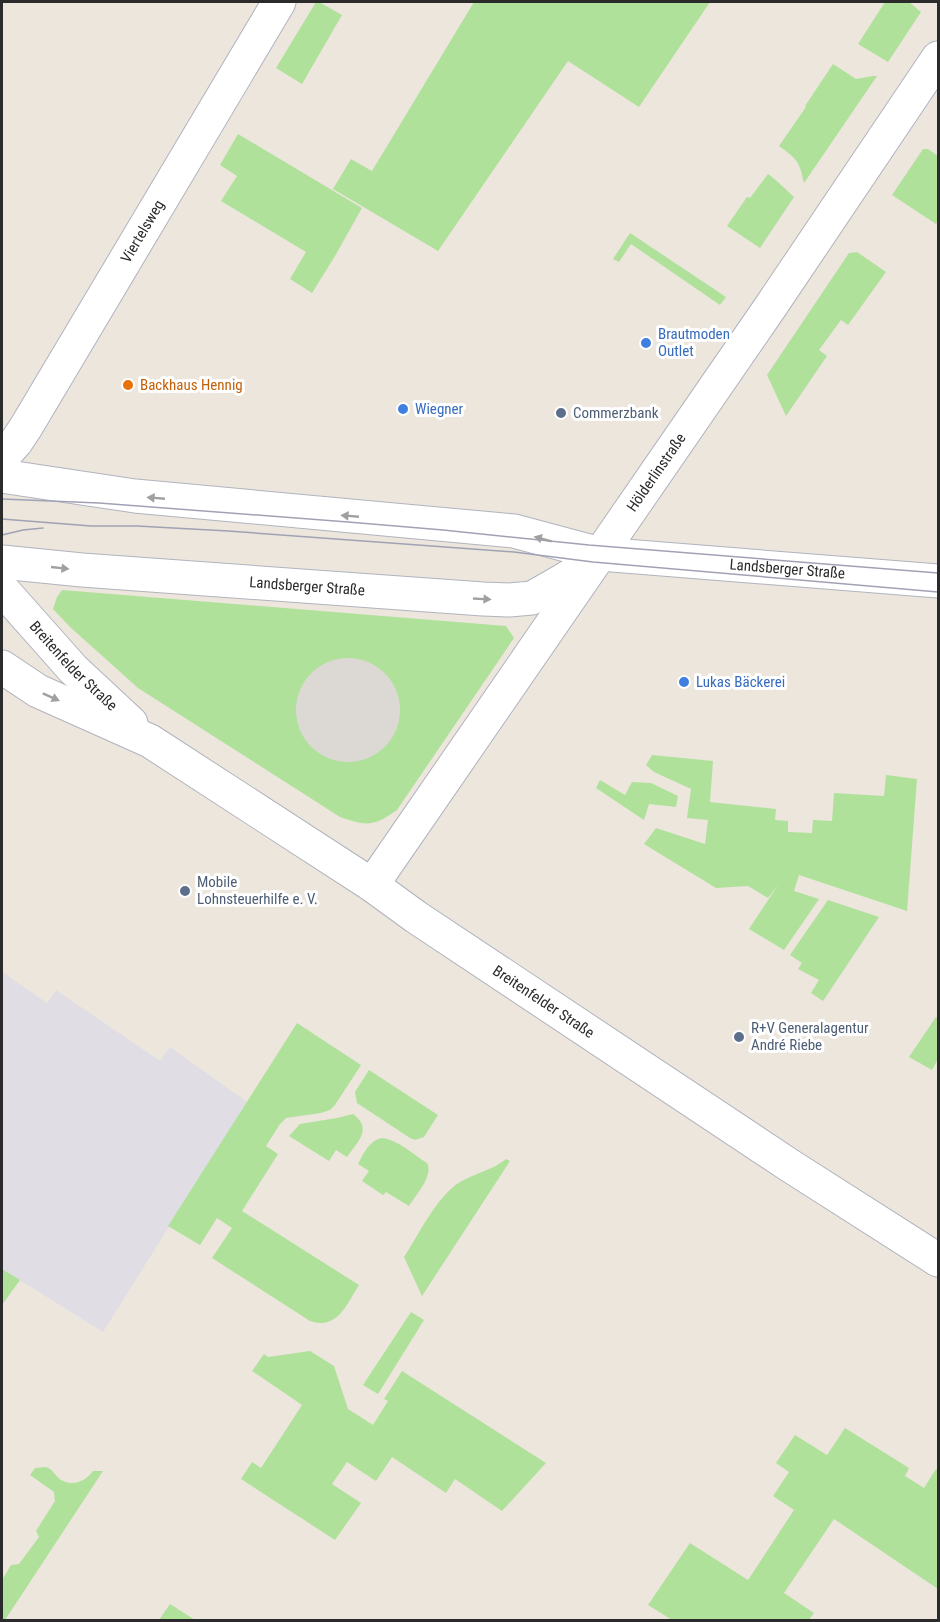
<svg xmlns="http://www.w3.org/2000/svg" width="940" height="1622" viewBox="0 0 940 1622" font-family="'Roboto Condensed',sans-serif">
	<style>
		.industrial { fill: #e0dde5 }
		.green { fill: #b0e19b }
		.plaza { fill: #dcd9d4 }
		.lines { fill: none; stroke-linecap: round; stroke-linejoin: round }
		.minor-casing { stroke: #b1b3be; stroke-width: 35 }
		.secondary-casing { stroke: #b1b3be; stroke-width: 35 }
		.minor { stroke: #fff; stroke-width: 33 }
		.secondary { stroke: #fff; stroke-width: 33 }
		.tram { stroke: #a0a2b4; stroke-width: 1.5 }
		.oneway { fill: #a0a0a0 }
		.shop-dot { fill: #3f7fe0; stroke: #fff; stroke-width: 2 }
		.food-dot { fill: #e8710a; stroke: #fff; stroke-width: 2 }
		.service-dot { fill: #5c6f8a; stroke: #fff; stroke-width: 2 }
		.labels { text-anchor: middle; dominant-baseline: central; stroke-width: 6; stroke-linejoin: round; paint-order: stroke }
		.street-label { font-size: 15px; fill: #2b2b2b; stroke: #fff }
		.shop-label { font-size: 15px; fill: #366cbe; stroke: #fff; text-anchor: start }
		.food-label { font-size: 15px; fill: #c56008; stroke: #fff; text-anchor: start }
		.service-label { font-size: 15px; fill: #4e5e75; stroke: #fff; text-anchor: start }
	</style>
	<rect width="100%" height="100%" fill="#ece6dd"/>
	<path class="industrial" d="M2,972L47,1003L56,990L160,1061L170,1047L247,1102L103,1332L2,1269Z"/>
	<g class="green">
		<path d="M316,2H319L342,15L302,84L276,68Z"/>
		<path d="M474,2H710L639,107L568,61L438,251L333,189L351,159L372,171Z"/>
		<path d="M885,2H909L921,12L888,62L858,44Z"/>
		<path d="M833,64L856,79L873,76H877L804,183C802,178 802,172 800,168C797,158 787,152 779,146L806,107L805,106Z"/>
		<path d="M238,134L362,208L335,256L312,293L290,279L306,252L221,201L237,176L220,165Z"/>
		<path d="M923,149H928L938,156V221L936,224L892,195Z"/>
		<path d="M768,174C778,181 785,189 794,197L760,248L727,226L747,197L750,198Z"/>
		<path d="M630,233L726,297L720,305L631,244L619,262L613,259Z"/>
		<path d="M857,252L886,272L848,325L841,320L819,350L827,356L786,416L767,375L849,253Z"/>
		<path d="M62,590L506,626L514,638L397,810C373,827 367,826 340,817L138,688L70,627L53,609L57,597Z"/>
		<path d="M652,755L713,761L710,802L776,809L775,820L788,821V832L812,833L813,820L832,821L834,793L884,796L886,775L917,779L907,911L799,875L794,891L819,899L784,950L749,929L778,885L768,898L748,886L716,888L644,844L656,828L705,844L708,820L687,818L691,789L654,772L646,765Z"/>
		<path d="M600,780L625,795L632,782L651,783L678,796L676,807L649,804L644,820L596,788Z"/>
		<path d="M828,900L879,917L823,1001L811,993L819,980L798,969L802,963L790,955Z"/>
		<path d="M936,1017L938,1018V1059L932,1070L909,1057Z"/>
		<path d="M297,1023L361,1065L335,1105L330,1110L321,1113L286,1118L280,1124L266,1146L278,1154L242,1211L359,1285C346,1305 338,1330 310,1321L212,1258L232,1228L217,1218L200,1245L168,1226Z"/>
		<path d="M369,1070L438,1115L424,1137L415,1140L410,1138L357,1103L355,1092Z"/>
		<path d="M353,1114C373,1129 358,1141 347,1157L336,1150L329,1161L289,1136L300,1124L337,1118Z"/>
		<path d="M381,1138C397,1139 413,1154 427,1163C434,1175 416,1195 409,1206L386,1192L383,1195L362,1181L369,1171L358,1164C364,1153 368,1142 381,1138Z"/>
		<path d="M506,1159L510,1161L422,1296L404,1257C420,1233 436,1197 460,1182C475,1173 493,1170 506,1159Z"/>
		<path d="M2,1269L20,1280L2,1305Z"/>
		<path d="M411,1312L424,1320L378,1394L363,1385Z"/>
		<path d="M310,1351L334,1366L348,1409L373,1425L388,1401L384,1399L402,1371L546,1463L502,1511L455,1479L446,1493L392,1457L376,1481L347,1462L332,1484L361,1503L335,1540L241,1479L252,1462L261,1468L302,1405L252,1371L264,1354L268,1357Z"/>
		<path d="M845,1428L909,1468L905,1476L924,1488L936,1469L938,1470V1589L834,1519L784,1593L814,1613L809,1620H672L648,1605L690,1543L748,1580L794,1510L773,1496L789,1472L776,1463L795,1435L827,1455Z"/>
		<path d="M46,1467C53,1469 55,1476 61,1480C73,1487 86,1481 93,1471H103L5,1620H2V1580L11,1565L19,1564L39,1537L36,1531L55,1501L54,1492L30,1475L35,1468Z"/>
		<path d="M170,1604L195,1620H159Z"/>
	</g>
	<circle class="plaza" cx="348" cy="710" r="52"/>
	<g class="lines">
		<defs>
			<g id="minor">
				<path id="s1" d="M2,458L16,442L26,427L279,2"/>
				<path id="s2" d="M372,885L771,306L938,58"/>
			</g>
			<g id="secondary">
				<path id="s3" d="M2,476L135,496L514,531L600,554L938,581"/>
				<path id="s4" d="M2,562L82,570L483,599L509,600L532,598L560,582L593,562L600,554"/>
				<path id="s5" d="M2,589L73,669L131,723"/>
				<path id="s6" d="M2,667L38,691L150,741L372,885L416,917L789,1165L938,1260"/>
			</g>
		</defs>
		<use href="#minor" class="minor-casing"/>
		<use href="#secondary" class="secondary-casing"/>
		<use href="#minor" class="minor"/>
		<use href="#secondary" class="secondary"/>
		<g class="tram">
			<path d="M2,499L99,503L348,522L443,530L589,545L938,573"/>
			<path d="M2,519L91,526H137L228,531L514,552L593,562L938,592"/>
			<path d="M2,535L23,530L43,528"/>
		</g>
	</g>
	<defs><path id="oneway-solid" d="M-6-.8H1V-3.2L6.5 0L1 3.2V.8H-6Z" transform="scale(1.5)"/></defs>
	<g class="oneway">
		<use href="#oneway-solid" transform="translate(156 498) rotate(-175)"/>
		<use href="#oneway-solid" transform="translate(350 516) rotate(-175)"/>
		<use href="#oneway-solid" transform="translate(543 539) rotate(-165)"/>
		<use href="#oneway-solid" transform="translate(60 568) rotate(6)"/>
		<use href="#oneway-solid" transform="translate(482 599) rotate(3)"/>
		<use href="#oneway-solid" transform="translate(51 697) rotate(24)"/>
	</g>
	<g class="shop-dot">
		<circle cx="646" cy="343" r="6"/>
		<circle cx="403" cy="409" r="6"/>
		<circle cx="684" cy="682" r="6"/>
	</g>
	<circle class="food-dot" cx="128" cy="385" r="6"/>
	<g class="service-dot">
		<circle cx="561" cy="413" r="6"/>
		<circle cx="185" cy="891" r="6"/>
		<circle cx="739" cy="1037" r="6"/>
	</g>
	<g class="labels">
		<g class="street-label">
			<text stroke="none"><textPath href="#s1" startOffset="267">Viertelsweg</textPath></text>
			<text stroke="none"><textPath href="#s2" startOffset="501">Hölderlinstraße</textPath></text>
			<text stroke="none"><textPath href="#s3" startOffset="792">Landsberger Straße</textPath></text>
			<text stroke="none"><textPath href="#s4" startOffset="306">Landsberger Straße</textPath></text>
			<text stroke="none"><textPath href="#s5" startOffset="105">Breitenfelder Straße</textPath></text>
			<text stroke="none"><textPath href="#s6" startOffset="638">Breitenfelder Straße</textPath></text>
		</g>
		<g class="shop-label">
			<text x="658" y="334">Brautmoden<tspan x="658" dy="17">Outlet</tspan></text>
			<text x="415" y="409">Wiegner</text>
			<text x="696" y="682">Lukas Bäckerei</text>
		</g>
		<g class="food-label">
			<text x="140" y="385">Backhaus Hennig</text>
		</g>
		<g class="service-label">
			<text x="573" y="413">Commerzbank</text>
			<text x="197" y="882">Mobile<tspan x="197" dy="17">Lohnsteuerhilfe e. V.</tspan></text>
			<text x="751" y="1028">R+V Generalagentur<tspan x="751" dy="17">André Riebe</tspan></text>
		</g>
	</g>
	<rect width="940" height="1622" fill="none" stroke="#2b2b2b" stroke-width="6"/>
</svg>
